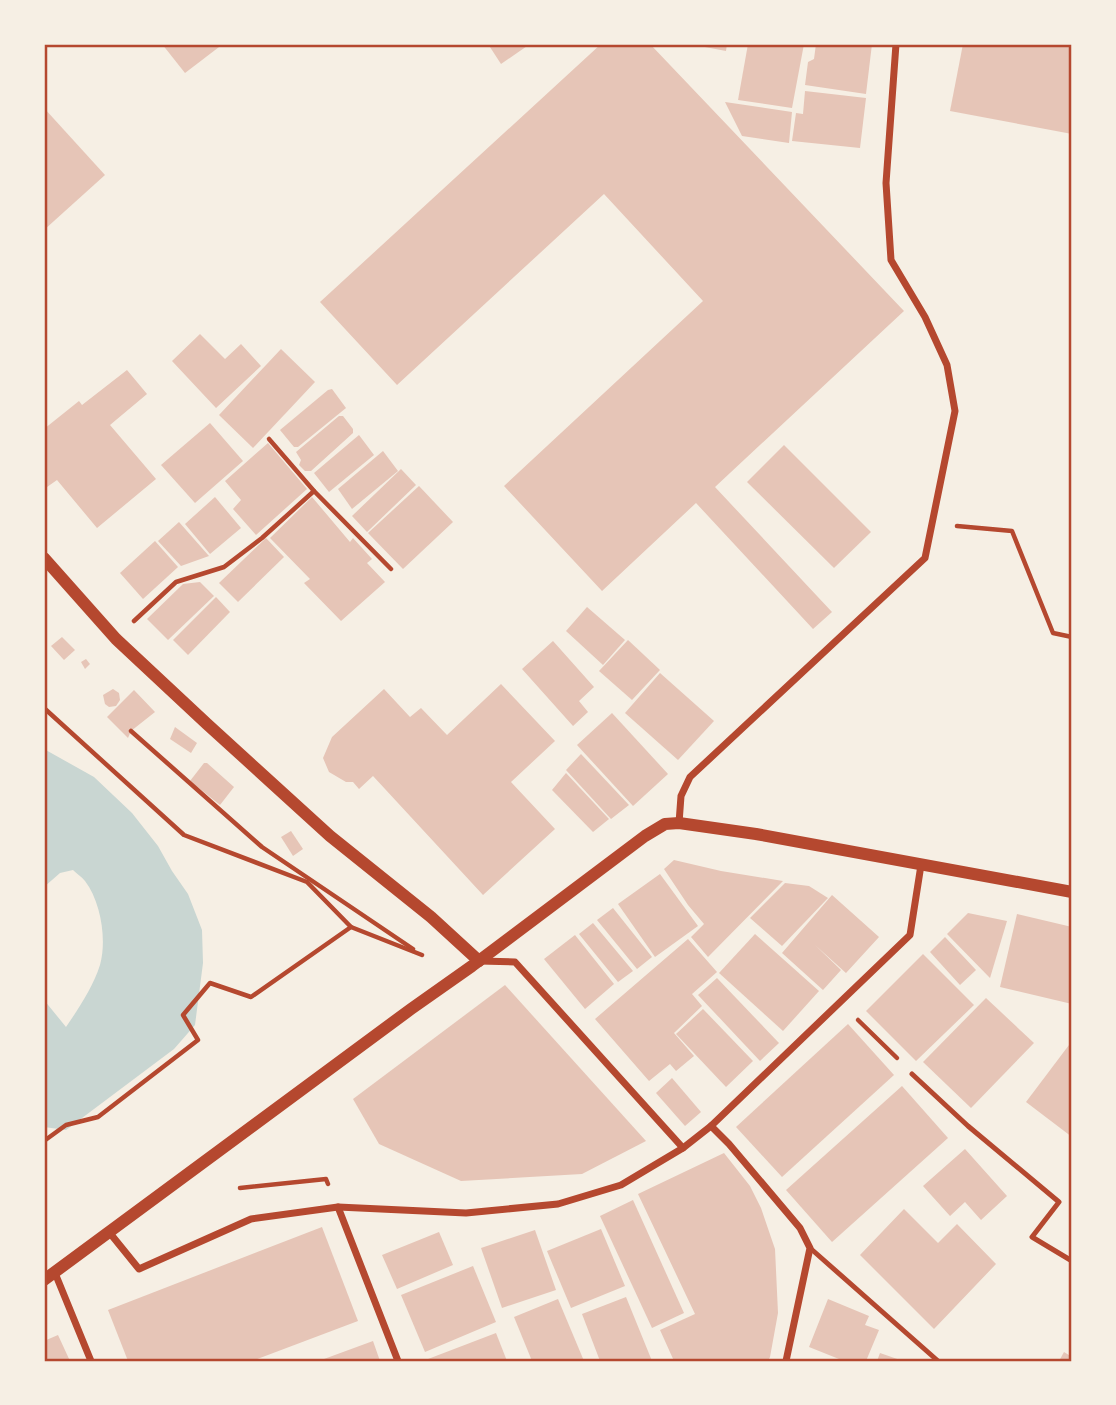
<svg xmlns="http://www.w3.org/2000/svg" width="1116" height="1405" viewBox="0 0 1116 1405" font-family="'Fira Sans',sans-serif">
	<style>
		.water { fill: #c9d6d2 }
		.building { fill: #e6c5b7 }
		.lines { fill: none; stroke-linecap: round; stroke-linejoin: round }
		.path { stroke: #b5482f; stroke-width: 4.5 }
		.service { stroke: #b5482f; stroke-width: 5 }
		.minor { stroke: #b5482f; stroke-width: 7 }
		.tertiary { stroke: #b5482f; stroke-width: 12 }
		.neatline { fill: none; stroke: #b5482f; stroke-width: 2.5 }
	</style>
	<rect width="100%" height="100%" fill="#f6efe4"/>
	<path class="water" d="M44,749L94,777L132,813L158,846L172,871L188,894L202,930L203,963L195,1025L174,1049L66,1130L44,1127V1000L66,1027C79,1008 93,987 100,965C107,940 101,902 85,881C82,877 76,873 73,870L60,873L44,887Z"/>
	<g class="building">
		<path d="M162,44H223L185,73Z"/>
		<path d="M488,44H530L501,64Z"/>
		<path d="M601,44H650L904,311L715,487L832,612L813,629L696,503L602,591L504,486L703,301L604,194L397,385L320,302Z"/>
		<path d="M689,44H727L726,51Z"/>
		<path d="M748,44H804L792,108L738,100Z"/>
		<path d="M816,44H872L866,94L805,85L808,62L814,59Z"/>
		<path d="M963,44H1072V134L950,111Z"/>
		<path d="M805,91L866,98L860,148L792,141L796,113L803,114Z"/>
		<path d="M725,102L792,112L789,143L742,136Z"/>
		<path d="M44,108L105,175L44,230Z"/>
		<path d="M200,334L225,359L241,344L261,366L216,408L172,361Z"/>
		<path d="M281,349L315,382L253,448L219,415Z"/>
		<path d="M127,370L147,394L110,425L156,479L97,528L57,480L47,487L44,482V429L79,401L82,405Z"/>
		<path d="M332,389L346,408L298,447H294L280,430L328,390Z"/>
		<path d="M339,416H343L353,429V433L311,471H305L299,465L301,460L296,452Z"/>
		<path d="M210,423L243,461L195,503L161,465Z"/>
		<path d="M359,435L374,455L329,492L314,473Z"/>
		<path d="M268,443L307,489L256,535L233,509L241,500L225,481Z"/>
		<path d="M784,445L871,532L834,568L747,482Z"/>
		<path d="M383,451L398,471L352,509L338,489Z"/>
		<path d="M401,469L416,485L367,532L352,516Z"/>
		<path d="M419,486L453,522L403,569L368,533Z"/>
		<path d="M215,497L241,528L210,554L185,524Z"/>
		<path d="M312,497L350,542L353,538L372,559L367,563L385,582L341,621L304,583L310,579L270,538Z"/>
		<path d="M179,522L209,556L181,566L158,541Z"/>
		<path d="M266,538L284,557L238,602L219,583Z"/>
		<path d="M155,541L178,567L143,599L120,573Z"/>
		<path d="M200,582L214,596L168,640L147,619L183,584Z"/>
		<path d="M216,597L230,612L188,655L173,640Z"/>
		<path d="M587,607L625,640L603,665L566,631Z"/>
		<path d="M62,637L75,650L64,660L51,646Z"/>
		<path d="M628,640L660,670L632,700L599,671Z"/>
		<path d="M553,641L594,687L579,701L588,712L573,726L522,669Z"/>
		<path d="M86,659L90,664L85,669L81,662Z"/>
		<path d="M660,673L714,721L678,760L625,713Z"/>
		<path d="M501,684L555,741L511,782L555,829L483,895L373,776L359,789L353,782H346L329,772L323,758L332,737L384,689L410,717L421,708L447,735Z"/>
		<path d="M113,689L119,693L120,700L116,706L109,707L105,704L103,695Z"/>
		<path d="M134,690L155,712L131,731L128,738L107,717Z"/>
		<path d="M612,713L668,774L633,806L577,745Z"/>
		<path d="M175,727L197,743L191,753L170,739Z"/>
		<path d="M581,754L629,805L611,819L566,770Z"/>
		<path d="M204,763H207L234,787L220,805L190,781Z"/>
		<path d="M566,773L609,819L593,832L552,790Z"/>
		<path d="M291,831L303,849L293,856L281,837Z"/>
		<path d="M674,860L721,871L783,881L708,957L691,937L704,924L688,905L664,869Z"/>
		<path d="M660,874L698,926L655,957L618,904Z"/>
		<path d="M785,883L809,886L828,898L782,946L750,918Z"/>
		<path d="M832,895L879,937L846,973L815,945L841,970L823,990L782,953Z"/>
		<path d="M613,908L652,957L637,969L597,920Z"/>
		<path d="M968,913L1007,921L990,978L947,934Z"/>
		<path d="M1017,914L1072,927V1004L1000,987Z"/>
		<path d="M593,923L633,971L618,982L579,934Z"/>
		<path d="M755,934L819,991L783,1031L719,973Z"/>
		<path d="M575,935L614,984L585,1009L544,959Z"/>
		<path d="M945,937L976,970L960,985L930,952Z"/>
		<path d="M688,939L717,972L692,994L702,1006L674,1033L694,1056L676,1071L670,1064L649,1081L595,1019Z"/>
		<path d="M923,954L974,1005L916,1061L866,1011Z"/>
		<path d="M717,978L779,1043L760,1061L698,995Z"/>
		<path d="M505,985L646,1141L582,1174L461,1181L379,1144L353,1099Z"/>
		<path d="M986,998L1034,1043L971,1108L923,1062Z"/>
		<path d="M703,1009L753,1061L726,1087L676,1034Z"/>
		<path d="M848,1024L894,1075L782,1177L736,1127Z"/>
		<path d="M1072,1041V1137L1026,1102Z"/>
		<path d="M672,1078L701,1112L685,1126L656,1093Z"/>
		<path d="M902,1086L948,1138L832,1242L786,1190Z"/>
		<path d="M965,1149L1007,1196L981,1220L965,1202L950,1216L923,1186Z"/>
		<path d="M724,1153L750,1186L761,1208L775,1249L778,1313L770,1357L768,1361H674L660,1330L695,1314L638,1194Z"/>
		<path d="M633,1200L684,1313L652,1328L600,1216Z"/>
		<path d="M904,1209L938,1243L957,1224L996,1264L934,1329L860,1255Z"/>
		<path d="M322,1227L358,1321L252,1361H128L108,1310Z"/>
		<path d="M601,1229L625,1286L571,1308L547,1251Z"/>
		<path d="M535,1230L556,1290L502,1308L481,1248Z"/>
		<path d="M439,1232L453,1265L397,1289L382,1255Z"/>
		<path d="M473,1266L496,1322L425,1352L401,1295Z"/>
		<path d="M626,1297L652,1361H600L582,1314Z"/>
		<path d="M558,1299L584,1361H532L514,1317Z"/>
		<path d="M828,1299L869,1316L865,1325L879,1330L866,1361H844L809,1347Z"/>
		<path d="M496,1333L507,1361H429L428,1359Z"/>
		<path d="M58,1335L70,1361H44V1341Z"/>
		<path d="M373,1341L380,1361H325L324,1359Z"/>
		<path d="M1064,1352L1072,1357V1361H1059Z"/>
		<path d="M880,1353L903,1361H877Z"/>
	</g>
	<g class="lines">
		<g class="path">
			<path d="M269,439L314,491"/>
			<path d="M957,526L1012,531L1053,633L1072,637"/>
			<path d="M134,621L176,582L224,567L262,538L314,491L391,569"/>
			<path d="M44,708L184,835L307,882L351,927L422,955"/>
			<path d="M131,731L262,847L413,949"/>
			<path d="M858,1020L897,1058"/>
			<path d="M44,1141L66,1125L98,1117L198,1040L183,1015L210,983L251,997L351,927"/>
			<path d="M240,1188L326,1179L328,1184"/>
		</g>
		<g class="service">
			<path d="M912,1074L968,1126L1059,1202L1032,1237L1072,1261"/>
			<path d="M810,1248L938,1361"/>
		</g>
		<g class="minor">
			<path d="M679,823L681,796L690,777L925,558L955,411L947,365L925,317L891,260L886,183L896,44"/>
			<path d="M479,961L515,962L683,1148"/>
			<path d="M711,1126L729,1144L800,1228L810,1248L786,1361"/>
			<path d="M338,1207L398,1361"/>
			<path d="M109,1232L139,1269L251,1219L338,1207L466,1213L558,1204L621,1185L683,1148L711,1126L910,935L921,865"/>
			<path d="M55,1273L91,1361"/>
		</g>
		<g class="tertiary">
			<path d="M44,558L116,639L207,724L330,836L431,917L479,961"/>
			<path d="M44,1280L411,1009L472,966L645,836L665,824L679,823L756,834L1072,892"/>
		</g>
	</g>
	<rect width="1116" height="1405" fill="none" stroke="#f6efe4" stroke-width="91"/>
	<rect x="46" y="46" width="1024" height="1314" class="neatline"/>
</svg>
